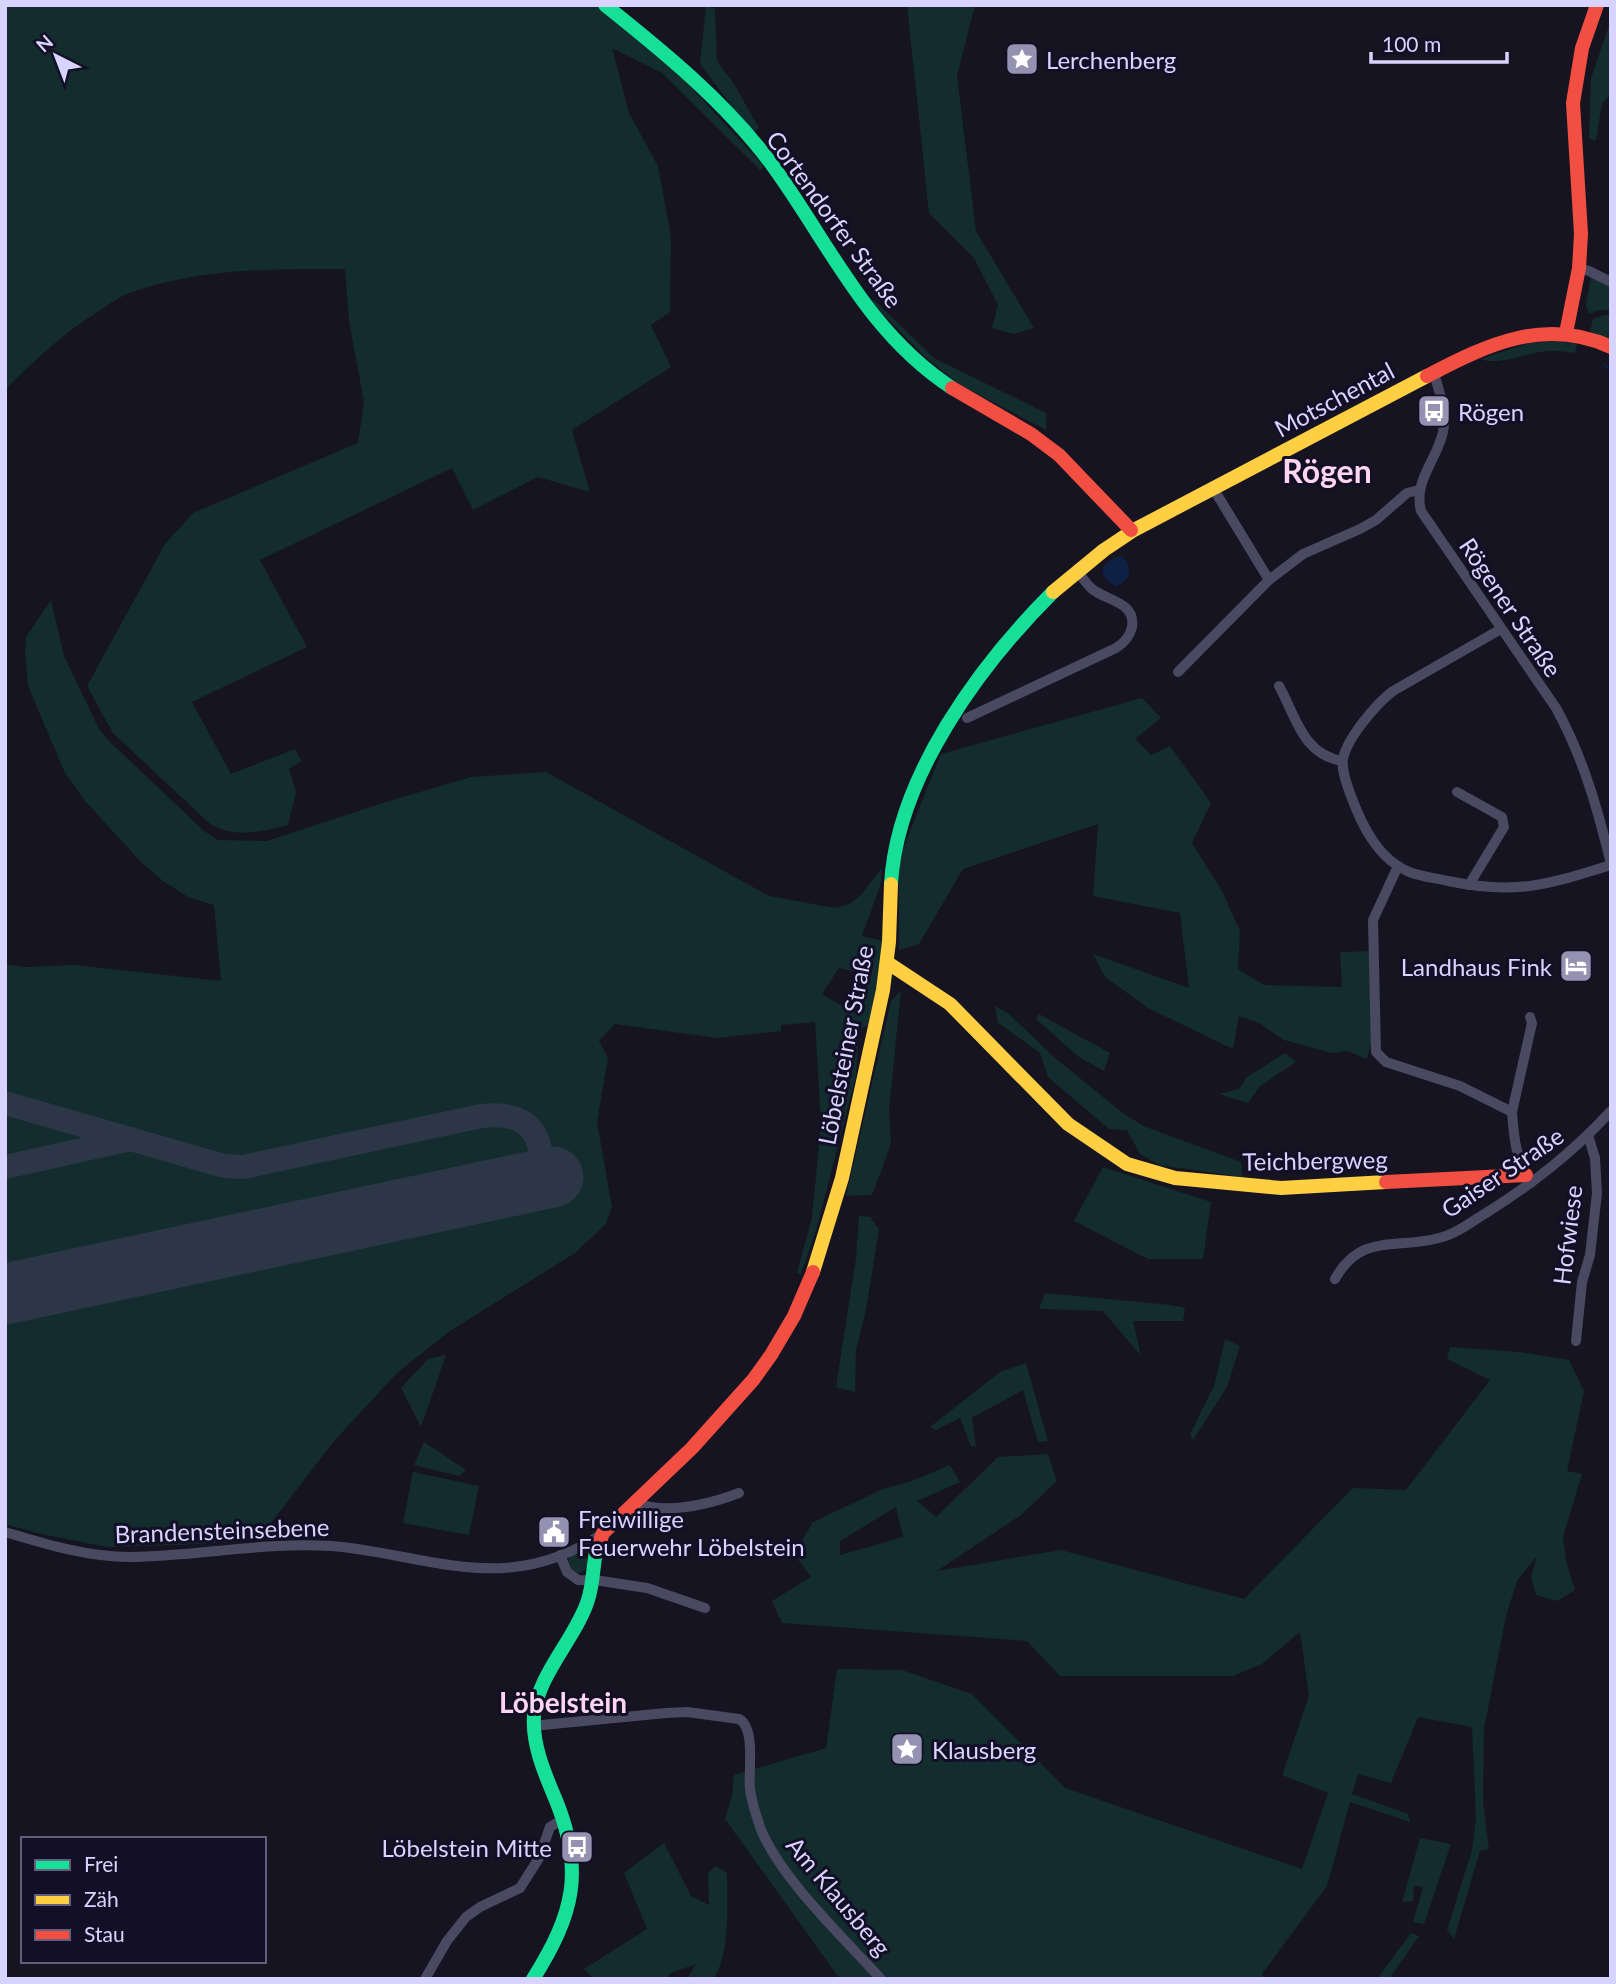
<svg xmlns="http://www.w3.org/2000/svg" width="1616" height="1984" viewBox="0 0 1616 1984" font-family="Lato,sans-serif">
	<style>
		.green { fill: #132c2d; fill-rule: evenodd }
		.water { fill: #0d2144 }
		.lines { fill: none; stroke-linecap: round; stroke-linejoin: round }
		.stream { stroke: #0d2144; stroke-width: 2.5 }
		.taxiway { stroke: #2c3646; stroke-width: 24 }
		.runway { stroke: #2c3646; stroke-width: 61 }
		.street { stroke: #4a4962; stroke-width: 10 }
		.fast { stroke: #16e098; stroke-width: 14 }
		.slow { stroke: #ffcf43; stroke-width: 14 }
		.jam { stroke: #f24e42; stroke-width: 14 }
		.labels { text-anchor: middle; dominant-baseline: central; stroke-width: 6; stroke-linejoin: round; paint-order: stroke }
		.poi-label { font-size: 24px; fill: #d9d4ff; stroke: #130f26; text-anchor: start }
		.street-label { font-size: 24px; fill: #d9d4ff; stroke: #130f26 }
		.quarter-label { font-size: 28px; font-weight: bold; fill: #ffd6f0; stroke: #130f26 }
		.district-label { font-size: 32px; font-weight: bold; fill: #ffd6f0; stroke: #130f26 }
	</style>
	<rect width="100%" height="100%" fill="#161421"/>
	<g class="green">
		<path d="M5,5H594L671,66L764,166L760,170L662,73L612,48L629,113L658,166L671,237L670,312L651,325L671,367L572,430L590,492L538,477L473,510L452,468L260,560L307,647L192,702L231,774L295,749L301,761L289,769L296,792L288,825C260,832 234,839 209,823L113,733L87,686L165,544L193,513L358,443L364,402L349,321L345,269C272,269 197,268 127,294C117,298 108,305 99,311C63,333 35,360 5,390Z"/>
		<path d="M706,5L715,9L717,61L734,84L759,128L752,133L700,64Z"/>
		<path d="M907,5H975L957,76L976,231L1034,328L1014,334L992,328L998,305L974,258L929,213Z"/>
		<path d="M1611,20V94L1602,103L1596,140L1589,139L1591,78Z"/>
		<path d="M1591,276L1604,282L1611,288V310H1598L1589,314L1586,305Z"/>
		<path d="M873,299L934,358L1046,413V430L960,385L924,356L872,303Z"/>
		<path d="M1604,315H1611V342L1590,332L1593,319Z"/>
		<path d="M1557,341L1577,344L1575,353C1566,352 1556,350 1547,351C1527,353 1498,366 1480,359L1529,343Z"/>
		<path d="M51,600L64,656L98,727L107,739L204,831L218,840L267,841L389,801L471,777L546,772L769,896L835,908L849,904L860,896L882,868L881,883L862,936L884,941L876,992L868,1025L859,1030L856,1076L817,1227L801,1274L797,1273L812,1217L821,1124L815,1022L781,1025V1031L717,1038L615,1024L599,1041L608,1058L597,1122L612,1207L606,1224L575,1253L450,1331L397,1373L334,1441L258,1540L181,1545L107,1547L41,1534L5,1524V964L25,967L74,965L221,981L214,905L188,897L163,881L140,861L86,802L65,773L28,686L25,653L26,637ZM839,968C846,970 857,971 862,976C872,985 861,1007 852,1012L822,994Z"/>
		<path d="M1142,698L1161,718L1135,739L1151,755L1170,746L1211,803L1192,843L1222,891L1240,931L1238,969L1264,985L1342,987L1340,952L1371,951V1044L1367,1059L1347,1051L1332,1053L1284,1040L1259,1023L1239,1016L1233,1049L1148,1008L1105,977L1093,954L1189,988L1180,913L1093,896L1098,824L963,869L919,944L899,950V859L941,754Z"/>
		<path d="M901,991L889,1109L891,1144L872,1195L846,1196L891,1001Z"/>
		<path d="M995,1006L1009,1014L1054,1057L1124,1114L1146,1127L1241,1162L1242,1177L1159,1165L1140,1154L1127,1130L1109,1129L1048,1077L1040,1053L998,1023Z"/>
		<path d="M1039,1014L1110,1053L1104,1071L1079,1057L1036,1019Z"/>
		<path d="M1285,1053L1296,1062L1260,1086L1248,1103L1219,1094L1239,1089L1247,1077Z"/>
		<path d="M1103,1167L1211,1202L1203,1259H1148L1074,1221Z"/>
		<path d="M859,1216L870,1217L879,1229L866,1310L856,1350L855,1392L836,1387L856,1258Z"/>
		<path d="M1045,1293L1171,1305L1185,1308L1183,1321H1133L1141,1356L1103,1311L1039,1309Z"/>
		<path d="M1225,1339L1240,1346L1227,1387L1193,1440L1190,1434L1214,1386Z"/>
		<path d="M1450,1347L1519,1352L1569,1360L1584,1391L1567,1471L1582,1474L1563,1537L1567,1565L1575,1590L1557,1601L1536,1595L1531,1577L1537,1556L1517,1581L1506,1616L1484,1729L1483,1801L1489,1849L1480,1851L1454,1939L1447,1930L1472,1850L1476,1820L1472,1727L1418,1717L1391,1783L1358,1774L1352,1794L1408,1814L1410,1822L1350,1802L1327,1886L1262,1974L1264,1979H840L725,1819L732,1796L734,1775L826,1748L837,1669L902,1670L972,1694L1065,1788L1302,1869L1328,1793L1282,1775L1309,1696L1300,1632L1262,1664L1233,1676H1060L1027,1641L782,1623L772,1601L811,1577L794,1554L813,1522L883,1489L912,1481L950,1465L960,1482L917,1501L936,1517L998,1457L1048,1454L1057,1481L1021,1515L937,1571L1061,1550L1244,1599L1353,1488L1406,1490L1490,1380L1447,1359ZM896,1507L903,1537L840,1555V1541Z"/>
		<path d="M446,1355L421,1427L401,1388L428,1359Z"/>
		<path d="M1026,1363L1048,1441L1038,1442L1023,1390L972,1418L976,1447L971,1446L960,1418L936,1430L930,1427L1000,1372Z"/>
		<path d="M424,1442L466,1470L459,1476L414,1465Z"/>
		<path d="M413,1472L479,1486L469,1535L403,1523Z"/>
		<circle cx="578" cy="1563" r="10"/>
		<path d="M1420,1838L1451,1844L1424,1924L1413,1922L1423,1887L1414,1886L1413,1901L1402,1902Z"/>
		<path d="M664,1843L691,1896L709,1905L708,1873L716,1866L727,1873C727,1903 731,1955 713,1979H687L696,1964L671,1973L665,1979H594L584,1969L647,1929L624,1873Z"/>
		<path d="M1411,1933L1419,1936L1389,1979H1377Z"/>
	</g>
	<path class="water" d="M1122,556C1132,569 1133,579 1116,586C1094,576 1101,560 1122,556Z"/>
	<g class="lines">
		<path class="stream" d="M1604,365L1611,370"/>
		<g class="taxiway">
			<path d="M5,1103L224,1166L243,1167L481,1116C529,1111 545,1133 541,1179"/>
			<path d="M5,1167L131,1139"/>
		</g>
		<path class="runway" d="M5,1294L553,1177"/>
		<g class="street">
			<path d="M1579,268L1589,271L1611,282"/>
			<path d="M1434,373C1439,392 1447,411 1443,432C1437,460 1413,481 1421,511L1556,708C1583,757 1598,810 1611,864"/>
			<path d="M1213,488L1269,580L1303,554L1360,529L1376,520L1407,493L1419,490"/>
			<path d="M1501,629L1393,691C1376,704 1347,738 1343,759C1341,770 1347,785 1351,796C1362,826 1379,861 1412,873C1423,877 1436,878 1448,881C1516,895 1547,885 1611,865"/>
			<path d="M1178,672L1269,580"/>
			<path d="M1279,686C1296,716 1302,754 1342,761"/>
			<path d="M967,718L1116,648C1124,643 1130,636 1132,627C1136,601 1105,601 1091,588C1086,583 1082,577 1077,571"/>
			<path d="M1457,792L1502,817L1504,827L1469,885"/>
			<path d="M1398,866L1373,920L1376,1052L1386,1062L1460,1086L1512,1112C1514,1141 1516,1158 1531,1183"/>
			<path d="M1512,1112L1532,1023L1530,1017"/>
			<path d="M1335,1279C1361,1232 1396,1250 1439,1238C1456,1234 1471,1222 1486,1213C1535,1182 1572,1153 1611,1111"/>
			<path d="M1576,1341L1582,1282L1590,1255L1597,1193L1595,1158L1588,1135"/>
			<path d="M635,1503C668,1515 707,1505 739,1493"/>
			<path d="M5,1532C45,1544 87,1557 130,1557C197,1556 263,1542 331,1546C388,1550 446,1571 504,1568C539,1566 575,1553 603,1533"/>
			<path d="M560,1555L567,1572L578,1580L601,1581L647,1588L705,1608"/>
			<path d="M532,1726L666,1713L687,1712L739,1719C756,1728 748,1771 750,1790C752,1802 756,1815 760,1827C779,1877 844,1938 881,1979"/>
			<path d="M425,1979L447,1941L466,1917L480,1907L520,1888L539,1858L550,1827L563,1819"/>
		</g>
		<g class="fast">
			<path d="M605,5C664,52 724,101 770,162C829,242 865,331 952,388"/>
			<path d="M891,884C897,777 980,665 1053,592"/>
			<path d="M533,1979C574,1914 585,1870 555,1798C544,1772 532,1744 534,1716C537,1675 576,1638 588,1600C593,1585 593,1567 596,1552"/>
		</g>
		<g class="slow">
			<path d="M1053,592L1104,550L1134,530L1427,376"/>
			<path d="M888,963L950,1004L1068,1124L1127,1164L1175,1178L1281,1188L1386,1182"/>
			<path d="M813,1272L842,1178L883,990L889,942L891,884"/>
		</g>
		<g class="jam">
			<path d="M1566,333L1579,268L1581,234L1573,103L1582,48L1597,5"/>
			<path d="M1427,376C1488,344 1544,317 1611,347"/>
			<path d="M952,388L1031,434L1059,455L1131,530"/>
			<path d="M1386,1182L1526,1175"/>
			<path d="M596,1552L603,1533L692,1448L753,1380L771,1355L794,1316L813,1272"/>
		</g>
	</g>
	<defs>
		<symbol id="sight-square" viewBox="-11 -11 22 22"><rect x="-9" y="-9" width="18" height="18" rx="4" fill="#9591b1" stroke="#130f26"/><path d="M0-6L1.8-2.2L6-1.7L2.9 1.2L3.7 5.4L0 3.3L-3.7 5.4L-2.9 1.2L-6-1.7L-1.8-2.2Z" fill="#fff"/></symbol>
		<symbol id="bus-square" viewBox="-11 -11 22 22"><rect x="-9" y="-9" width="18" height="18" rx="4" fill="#9591b1" stroke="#130f26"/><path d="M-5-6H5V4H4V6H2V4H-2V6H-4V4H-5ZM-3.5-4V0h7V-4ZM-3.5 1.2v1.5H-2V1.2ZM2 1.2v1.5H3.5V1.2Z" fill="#fff"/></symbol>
		<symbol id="hotel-square" viewBox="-11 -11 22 22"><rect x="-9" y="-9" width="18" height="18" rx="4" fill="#9591b1" stroke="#130f26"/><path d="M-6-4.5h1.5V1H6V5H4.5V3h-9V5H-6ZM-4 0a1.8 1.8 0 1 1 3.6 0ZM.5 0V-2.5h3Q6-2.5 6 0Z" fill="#fff"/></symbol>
		<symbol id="civic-square" viewBox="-11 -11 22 22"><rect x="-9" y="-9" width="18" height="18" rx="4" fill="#9591b1" stroke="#130f26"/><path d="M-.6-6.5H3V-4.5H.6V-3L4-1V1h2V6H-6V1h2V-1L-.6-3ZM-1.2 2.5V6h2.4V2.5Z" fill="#fff"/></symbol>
	</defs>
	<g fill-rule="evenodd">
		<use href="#sight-square" x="1003" y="40" width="38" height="38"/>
		<use href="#bus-square" x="1415" y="392" width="38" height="38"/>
		<use href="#hotel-square" x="1557" y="947" width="38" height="38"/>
		<use href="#civic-square" x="535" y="1513" width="38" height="38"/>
		<use href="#sight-square" x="888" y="1730" width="38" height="38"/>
		<use href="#bus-square" x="558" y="1828" width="38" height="38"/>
	</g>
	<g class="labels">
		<g class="poi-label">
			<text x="1046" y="59">Lerchenberg</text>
			<text x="1458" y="411">Rögen</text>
			<text x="1552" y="966" text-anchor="end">Landhaus Fink</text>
			<text x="578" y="1518">Freiwillige<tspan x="578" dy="28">Feuerwehr Löbelstein</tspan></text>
			<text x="932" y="1749">Klausberg</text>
			<text x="552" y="1847" text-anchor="end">Löbelstein Mitte</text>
		</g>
		<g class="street-label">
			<text transform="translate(835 219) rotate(54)">Cortendorfer Straße</text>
			<text transform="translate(1334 399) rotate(-28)">Motschental</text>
			<text transform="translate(1511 607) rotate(56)">Rögener Straße</text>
			<text transform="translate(845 1045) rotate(-79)">Löbelsteiner Straße</text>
			<text transform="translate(1315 1160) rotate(-1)">Teichbergweg</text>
			<text transform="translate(1502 1172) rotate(-34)">Gaiser Straße</text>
			<text transform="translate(1567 1235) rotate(-83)">Hofwiese</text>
			<text transform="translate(222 1530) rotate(-2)">Brandensteinsebene</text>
			<text transform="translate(839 1896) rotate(50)">Am Klausberg</text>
		</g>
		<g class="quarter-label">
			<text x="563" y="1702">Löbelstein</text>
		</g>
		<g class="district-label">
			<text x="1327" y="470">Rögen</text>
		</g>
	</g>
	<rect width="1616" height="1984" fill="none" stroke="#d9d4ff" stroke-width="14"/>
	<rect x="21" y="1837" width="245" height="126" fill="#130f26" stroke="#625e7d" stroke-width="2"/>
	<rect x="35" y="1860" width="35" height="10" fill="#16e098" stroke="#625e7d" stroke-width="2"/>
	<text x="84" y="1872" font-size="21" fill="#d9d4ff">Frei</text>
	<rect x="35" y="1895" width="35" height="10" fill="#ffcf43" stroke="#625e7d" stroke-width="2"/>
	<text x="84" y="1907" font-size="21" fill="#d9d4ff">Zäh</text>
	<rect x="35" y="1930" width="35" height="10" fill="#f24e42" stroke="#625e7d" stroke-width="2"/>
	<text x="84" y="1942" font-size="21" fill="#d9d4ff">Stau</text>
	<g transform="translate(56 56) rotate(318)" stroke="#130f26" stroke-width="5" paint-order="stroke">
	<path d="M0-5L12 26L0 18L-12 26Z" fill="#d9d4ff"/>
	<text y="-10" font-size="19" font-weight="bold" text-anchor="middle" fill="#d9d4ff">N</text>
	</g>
	<path d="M1371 52v10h136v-10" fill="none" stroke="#d9d4ff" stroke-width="3.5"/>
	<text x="1382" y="52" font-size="21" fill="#d9d4ff" stroke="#130f26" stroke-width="5" paint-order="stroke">100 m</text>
</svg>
